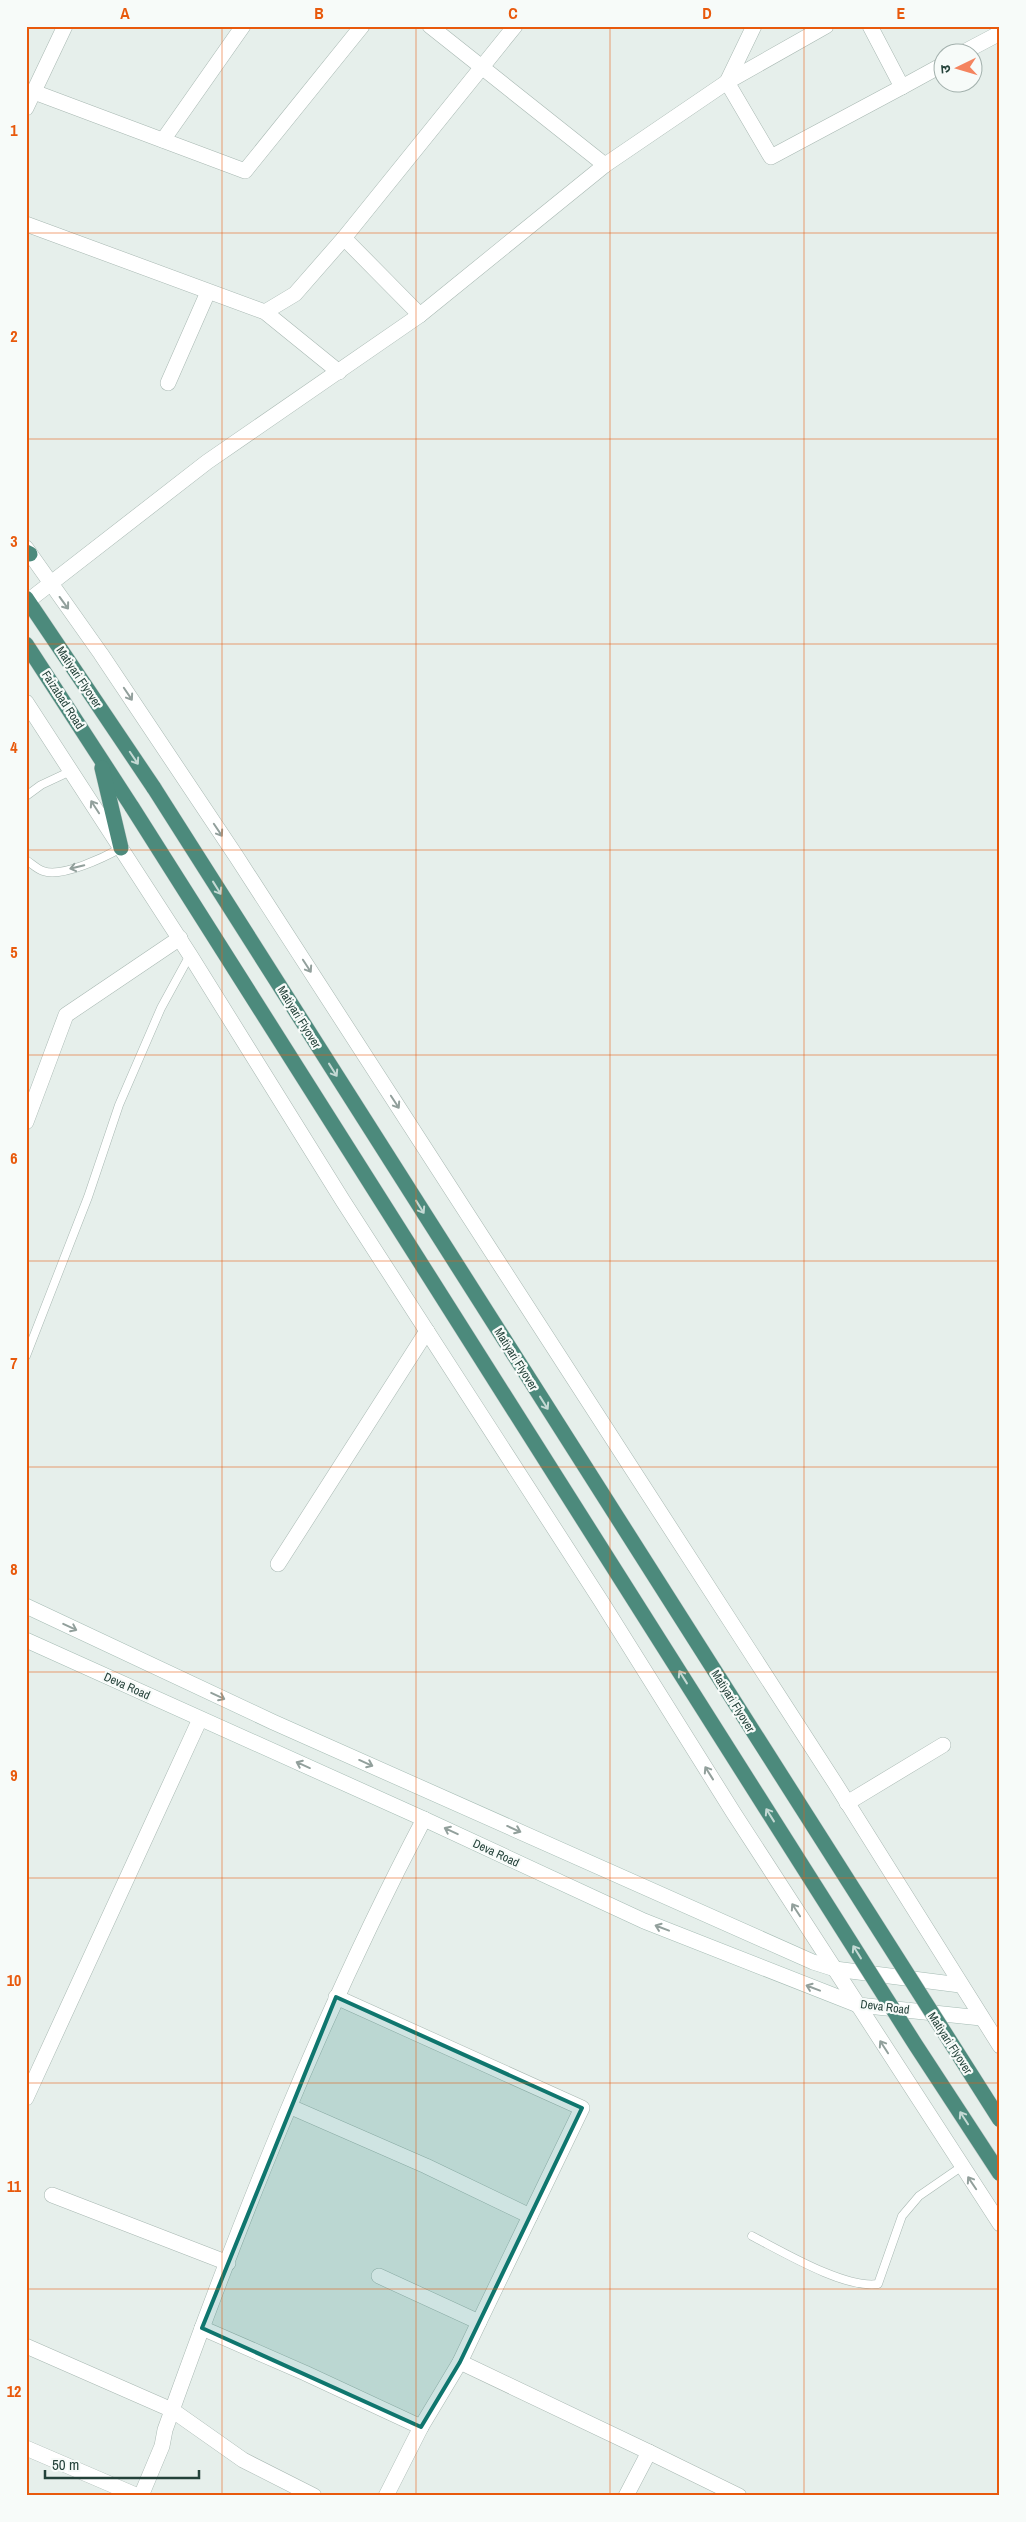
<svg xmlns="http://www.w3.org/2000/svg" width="1026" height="2522" viewBox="0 0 1026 2522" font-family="'Archivo Narrow','Noto Sans Devanagari',sans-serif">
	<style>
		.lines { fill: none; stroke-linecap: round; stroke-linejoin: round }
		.service-casing { stroke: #a8b8b2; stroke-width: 9 }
		.minor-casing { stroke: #a8b8b2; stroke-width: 16 }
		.tertiary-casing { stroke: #a8b8b2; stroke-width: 16 }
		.secondary-casing { stroke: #a4bbb3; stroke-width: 16 }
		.trunk-casing { stroke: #c2cac8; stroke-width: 16 }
		.service { stroke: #fff; stroke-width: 8 }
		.minor { stroke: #fff; stroke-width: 15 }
		.tertiary { stroke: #fff; stroke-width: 15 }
		.secondary { stroke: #fff; stroke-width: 15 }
		.trunk { stroke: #4c8a7c; stroke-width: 15 }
		.trunk-bridge-casing { stroke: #c2cac8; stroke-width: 16; stroke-linecap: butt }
		.trunk-bridge { stroke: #4c8a7c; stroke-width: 15 }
		.oneway { stroke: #92a09c }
		.oneway2 { stroke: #c4d9d4 }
		.marked { fill: #0f766e; fill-opacity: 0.2; stroke: #0f766e; stroke-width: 4; stroke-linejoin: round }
		.grid { fill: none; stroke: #e8590c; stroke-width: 1; stroke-opacity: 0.55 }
		.labels { text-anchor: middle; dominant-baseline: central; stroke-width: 4.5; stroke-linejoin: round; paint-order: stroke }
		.street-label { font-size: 12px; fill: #24423a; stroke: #f7fbf9 }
		.neatline { fill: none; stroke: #e8590c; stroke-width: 2 }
		.grid-label { font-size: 16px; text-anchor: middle; font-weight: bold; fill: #e8590c }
	</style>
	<rect width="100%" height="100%" fill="#e6efeb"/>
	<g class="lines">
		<defs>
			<g id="service">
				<path d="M26,796L41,785L71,771"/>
				<path d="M26,860C31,863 37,869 43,871C62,878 105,857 121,848"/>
				<path d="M26,1356L88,1197L119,1105L161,1008L190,955"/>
				<path d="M752,2236C783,2252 845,2289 878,2284L902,2216L919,2196L961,2167"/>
			</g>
			<g id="minor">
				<path d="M430,26L605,165"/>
				<path d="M754,26L727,82L771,157L902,87L870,26"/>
				<path d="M964,52L1000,33"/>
				<path d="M902,87L944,64"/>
				<path d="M34,92L245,171L362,26"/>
				<path d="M26,108L65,26"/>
				<path d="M163,140L243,26"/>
				<path d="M26,224L265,312L339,372"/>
				<path d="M344,238L420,315"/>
				<path d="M265,312L295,294L344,238L515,26"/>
				<path d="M168,383L208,292"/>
				<path d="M28,601L207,462L420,315L605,165L727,82L826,26"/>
				<path d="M26,1122L66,1015L180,938"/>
				<path d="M278,1564L427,1331"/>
				<path d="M847,1803L943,1745"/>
				<path d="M336,1997L582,2108L479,2322"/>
				<path d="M26,2098L200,1719"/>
				<path d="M291,2107L426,2166L530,2216"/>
				<path d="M52,2195L228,2263"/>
				<path d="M379,2276L479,2322L460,2362L421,2427L386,2496"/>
				<path d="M202,2328L305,2373L421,2427"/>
				<path d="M26,2346L172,2410L243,2460L314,2496"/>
				<path d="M460,2362L649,2452L626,2496"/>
				<path d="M26,2448L138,2496"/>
				<path d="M649,2452L739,2496"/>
				<path d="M141,2496L162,2446L165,2430C239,2222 321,2015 424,1819"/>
			</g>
			<g id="tertiary">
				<path d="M26,548L101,654L236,856L835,1783L1000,2046"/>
				<path d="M26,702L190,955L343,1201L601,1601L733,1812L1000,2224"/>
			</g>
			<g id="secondary">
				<path d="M26,1606L273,1722L813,1962L835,1969L960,1985"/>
				<path d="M26,1640L424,1819L644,1921L858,2005L981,2018"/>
			</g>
			<g id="trunk">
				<path d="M26,552L30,554"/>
				<path d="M26,598L154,788"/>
				<path d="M26,644L132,807"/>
				<path d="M102,768L121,848"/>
			</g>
		</defs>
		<use href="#service" class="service-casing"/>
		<use href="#minor" class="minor-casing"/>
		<use href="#tertiary" class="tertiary-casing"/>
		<use href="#secondary" class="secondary-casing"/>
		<use href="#trunk" class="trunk-casing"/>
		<use href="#service" class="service"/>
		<use href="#minor" class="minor"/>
		<use href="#tertiary" class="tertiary"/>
		<use href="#secondary" class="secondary"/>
		<use href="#trunk" class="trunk"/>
		<defs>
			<g id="trunk-bridge">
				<path d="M154,788L1000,2120"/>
				<path d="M132,807L915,2044L1000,2174"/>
			</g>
		</defs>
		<use href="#trunk-bridge" class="trunk-bridge-casing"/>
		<use href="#trunk-bridge" class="trunk-bridge"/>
	</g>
	<defs><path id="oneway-shaft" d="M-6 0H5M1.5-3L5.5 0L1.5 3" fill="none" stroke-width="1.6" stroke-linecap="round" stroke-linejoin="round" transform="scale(1.25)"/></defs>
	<g class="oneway">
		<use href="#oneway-shaft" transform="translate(64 603) rotate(54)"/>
		<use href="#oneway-shaft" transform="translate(128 694) rotate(56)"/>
		<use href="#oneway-shaft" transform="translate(95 807) rotate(-123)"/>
		<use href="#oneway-shaft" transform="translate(218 830) rotate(56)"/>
		<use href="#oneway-shaft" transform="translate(77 867) rotate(166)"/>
		<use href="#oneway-shaft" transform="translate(307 966) rotate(57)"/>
		<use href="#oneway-shaft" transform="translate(395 1102) rotate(57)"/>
		<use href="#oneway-shaft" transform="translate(70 1627) rotate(25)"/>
		<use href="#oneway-shaft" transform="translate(218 1696) rotate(25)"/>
		<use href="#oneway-shaft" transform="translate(366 1763) rotate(24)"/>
		<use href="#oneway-shaft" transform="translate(303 1765) rotate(-156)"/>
		<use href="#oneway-shaft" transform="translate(709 1773) rotate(-122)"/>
		<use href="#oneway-shaft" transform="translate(514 1829) rotate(24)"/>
		<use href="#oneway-shaft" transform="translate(451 1831) rotate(-155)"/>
		<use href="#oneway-shaft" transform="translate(796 1910) rotate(-123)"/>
		<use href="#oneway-shaft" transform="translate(662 1928) rotate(-159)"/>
		<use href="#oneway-shaft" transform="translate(813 1988) rotate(-159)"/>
		<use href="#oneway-shaft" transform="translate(884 2047) rotate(-123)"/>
		<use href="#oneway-shaft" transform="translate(972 2183) rotate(-124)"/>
	</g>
	<g class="oneway2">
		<use href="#oneway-shaft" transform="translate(134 758) rotate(56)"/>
		<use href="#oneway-shaft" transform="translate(217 888) rotate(58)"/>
		<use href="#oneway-shaft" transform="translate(333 1070) rotate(58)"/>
		<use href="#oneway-shaft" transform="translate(420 1207) rotate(58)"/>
		<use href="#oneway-shaft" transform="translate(544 1403) rotate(58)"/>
		<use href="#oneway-shaft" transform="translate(683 1677) rotate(-122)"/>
		<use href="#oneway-shaft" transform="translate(770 1815) rotate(-122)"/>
		<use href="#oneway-shaft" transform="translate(857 1952) rotate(-122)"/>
		<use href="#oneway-shaft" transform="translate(964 2118) rotate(-123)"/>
	</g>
	<path class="marked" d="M336,1997L582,2108L460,2362L421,2427L202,2328Z"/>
	<path class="grid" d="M222,26V2496M416,26V2496M610,26V2496M804,26V2496M26,233H1000M26,439H1000M26,644H1000M26,850H1000M26,1055H1000M26,1261H1000M26,1467H1000M26,1672H1000M26,1878H1000M26,2083H1000M26,2289H1000"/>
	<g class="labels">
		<g class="street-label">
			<text transform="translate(79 677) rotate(56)">Matiyari Flyover</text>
			<text transform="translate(63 700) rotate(57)">Faizabad Road</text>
			<text transform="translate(299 1017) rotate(58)">Matiyari Flyover</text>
			<text transform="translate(516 1359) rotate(58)">Matiyari Flyover</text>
			<text transform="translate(127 1686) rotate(24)">Deva Road</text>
			<text transform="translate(733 1701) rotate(58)">Matiyari Flyover</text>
			<text transform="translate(496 1853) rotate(25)">Deva Road</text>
			<text transform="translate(885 2007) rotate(7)">Deva Road</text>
			<text transform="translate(950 2043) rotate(57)">Matiyari Flyover</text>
		</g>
	</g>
	<rect width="1026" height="2522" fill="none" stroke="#f7fbf9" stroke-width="55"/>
	<g transform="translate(958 68) rotate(265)"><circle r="24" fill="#f7fbf9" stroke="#a3b1ad"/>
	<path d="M0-4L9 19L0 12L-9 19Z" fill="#f4845f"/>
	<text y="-8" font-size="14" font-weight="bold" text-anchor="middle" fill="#24423a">उ</text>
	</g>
	<path d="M45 2470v8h154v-8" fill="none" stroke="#24423a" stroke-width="2.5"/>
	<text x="52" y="2470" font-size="15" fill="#24423a" stroke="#f7fbf9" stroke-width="4" paint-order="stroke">50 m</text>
	<rect x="28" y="28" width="970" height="2466" class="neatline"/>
	<g class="grid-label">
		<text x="125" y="19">A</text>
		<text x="319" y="19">B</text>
		<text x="513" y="19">C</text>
		<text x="707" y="19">D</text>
		<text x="901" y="19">E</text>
		<text x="14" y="136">1</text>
		<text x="14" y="342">2</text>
		<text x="14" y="547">3</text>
		<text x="14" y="753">4</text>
		<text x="14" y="958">5</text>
		<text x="14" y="1164">6</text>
		<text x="14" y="1369">7</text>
		<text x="14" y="1575">8</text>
		<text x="14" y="1781">9</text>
		<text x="14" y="1986">10</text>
		<text x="14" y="2192">11</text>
		<text x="14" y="2397">12</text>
	</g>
</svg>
